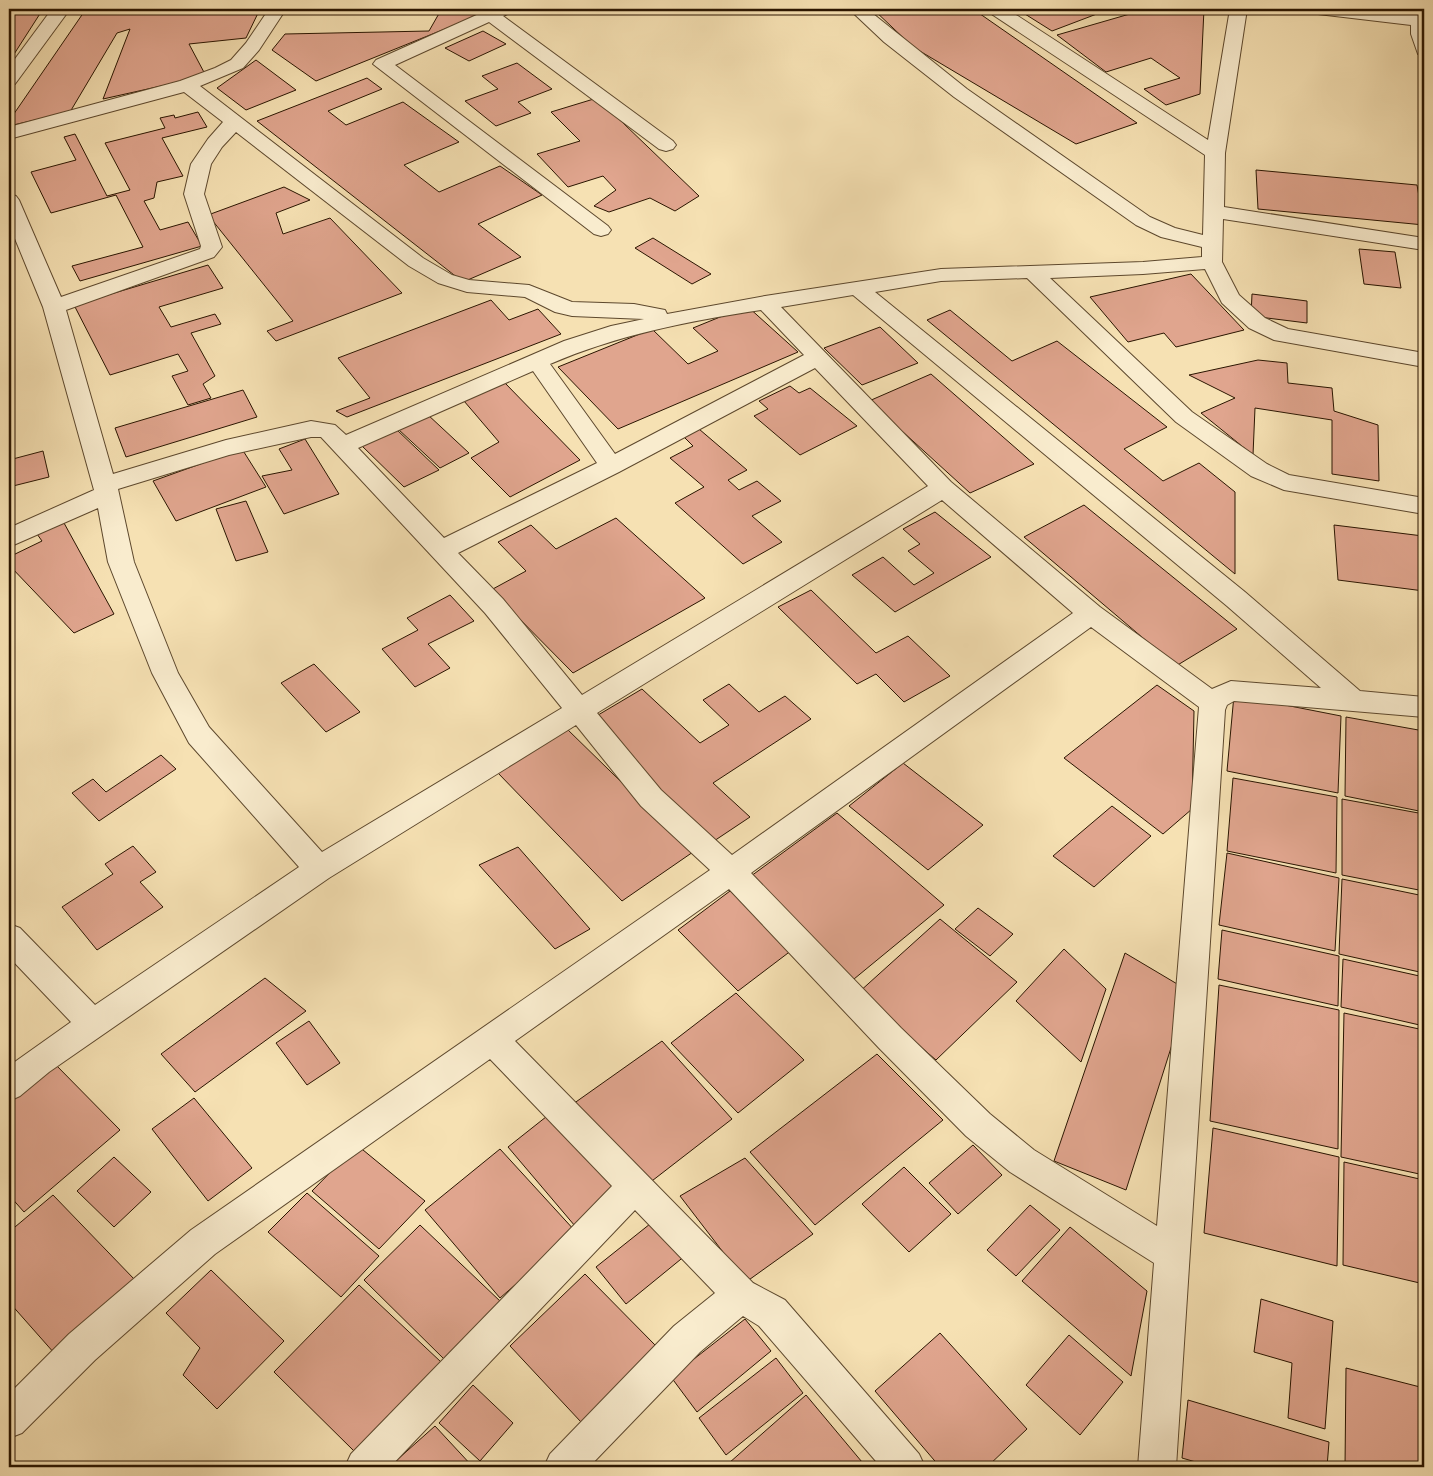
<svg xmlns="http://www.w3.org/2000/svg" width="1433" height="1476" viewBox="0 0 1433 1476" font-family="Cardo,serif">
	<style>
		.building { fill: #e0a58e; stroke: #2a1500 }
		.lines { fill: none; stroke-linecap: round; stroke-linejoin: round }
		.minor-casing { stroke: #5d482d; stroke-width: 2 }
		.minor { fill: #f9ecce; fill-rule: evenodd }
	</style>
	<rect width="100%" height="100%" fill="#f6e1b3"/>
	<filter id="stains"><feTurbulence type="fractalNoise" baseFrequency=".004" numOctaves="4"/><feColorMatrix values="0 0 0 0 .2 0 0 0 0 .09 0 0 0 0 .02 0 0 0 .5 -.17"/></filter>
	<radialGradient id="worn" r=".72"><stop offset=".6" stop-color="#630" stop-opacity="0"/><stop offset="1" stop-color="#630" stop-opacity=".3"/></radialGradient>
	<g class="building">
		<path d="M9,9H43L9,62Z"/>
		<path d="M86,9H260L246,38L189,44L206,76L103,99L130,29L117,33L70,112L9,126V121Z"/>
		<path d="M873,9H973L1137,123L1076,144L913,47Z"/>
		<path d="M1017,9H1097L1102,12L1052,31Z"/>
		<path d="M1147,9H1204L1200,94L1166,105L1144,89L1180,78L1151,58L1106,72L1057,35Z"/>
		<path d="M441,10L482,14L316,81L272,50L285,34L429,31Z"/>
		<path d="M483,31L506,44L469,61L445,48Z"/>
		<path d="M256,60L296,90L246,110L217,88Z"/>
		<path d="M517,63L552,89L518,102L531,113L496,126L465,101L498,89L482,76Z"/>
		<path d="M367,78L382,89L328,111L346,125L403,102L459,142L404,165L439,192L500,166L542,195L478,224L521,257L463,282L257,121Z"/>
		<path d="M597,98L699,196L675,211L650,198L609,212L594,206L616,190L603,176L568,187L537,154L580,141L551,112Z"/>
		<path d="M198,112L207,127L162,138L183,176L157,182L154,198L144,201L160,230L188,222L202,246L80,281L72,266L143,247L116,195L51,213L31,172L76,160L64,137L75,134L107,196L130,190L105,143L165,128L160,118L174,115L175,118Z"/>
		<path d="M1256,170L1417,185L1424,225L1258,209Z"/>
		<path d="M284,187L310,200L276,213L283,234L330,218L402,293L276,341L267,331L293,321L208,215Z"/>
		<path d="M653,238L711,274L692,284L635,248Z"/>
		<path d="M1359,249L1395,252L1401,288L1364,284Z"/>
		<path d="M208,265L223,288L159,307L171,327L215,314L221,324L191,333L215,376L203,384L211,398L188,405L172,376L188,371L178,354L110,375L74,305Z"/>
		<path d="M1191,274L1244,330L1176,347L1164,333L1128,342L1090,297Z"/>
		<path d="M1252,294L1307,301V323L1251,316Z"/>
		<path d="M491,300L509,320L538,309L561,334L347,417L336,411L370,398L338,358Z"/>
		<path d="M747,306L798,352L618,429L558,367L652,329L688,364L718,351L693,328Z"/>
		<path d="M950,310L1012,361L1057,341L1167,427L1124,449L1163,481L1199,463L1235,492V574L927,320Z"/>
		<path d="M880,327L918,363L862,385L824,348Z"/>
		<path d="M1258,360L1287,363L1288,383L1332,388L1334,411L1378,425L1379,481L1332,474V420L1255,408L1253,455L1201,413L1235,398L1189,375Z"/>
		<path d="M931,374L1034,464L970,493L869,401Z"/>
		<path d="M504,382L580,460L510,497L471,458L499,442L464,401Z"/>
		<path d="M790,386L799,393L810,388L857,426L800,455L754,416L768,409L759,401Z"/>
		<path d="M243,390L257,417L126,457L115,428Z"/>
		<path d="M427,414L469,453L440,468L398,429Z"/>
		<path d="M396,429L439,470L404,487L361,445Z"/>
		<path d="M699,429L747,470L728,480L739,490L757,481L781,501L752,516L782,542L743,564L675,503L704,487L670,458L693,446L684,437Z"/>
		<path d="M305,439L339,494L284,514L262,476L292,470L279,449Z"/>
		<path d="M242,449L266,487L176,521L153,481Z"/>
		<path d="M43,451L49,477L9,487V460Z"/>
		<path d="M246,501L268,552L236,561L216,509Z"/>
		<path d="M1084,505L1237,629L1176,666L1024,537Z"/>
		<path d="M935,512L991,557L895,612L852,575L883,557L914,585L934,573L908,551L920,544L903,529Z"/>
		<path d="M616,518L705,598L573,673L491,590L526,571L498,542L531,525L556,549Z"/>
		<path d="M64,523L114,614L74,633L9,565V557L42,541L37,534Z"/>
		<path d="M1334,525L1423,536L1424,591L1338,580Z"/>
		<path d="M811,590L876,653L908,636L950,676L904,702L876,674L857,684L778,607Z"/>
		<path d="M450,595L474,621L428,644L450,668L415,687L382,649L418,630L407,618Z"/>
		<path d="M314,664L360,712L326,732L281,683Z"/>
		<path d="M729,684L759,712L785,696L811,719L713,783L750,817L711,843L588,721L642,689L700,743L729,725L703,700Z"/>
		<path d="M1157,685L1194,711L1192,809L1163,834L1064,758Z"/>
		<path d="M1234,695L1341,716L1338,793L1227,771Z"/>
		<path d="M1346,717L1424,731V812L1345,796Z"/>
		<path d="M567,729L693,852L622,901L497,772Z"/>
		<path d="M161,755L176,769L99,821L72,793L93,779L106,792Z"/>
		<path d="M903,763L983,825L928,870L849,806Z"/>
		<path d="M1233,778L1337,797L1336,873L1227,851Z"/>
		<path d="M1342,799L1424,814V891L1342,875Z"/>
		<path d="M1112,806L1151,836L1094,887L1053,856Z"/>
		<path d="M837,813L944,905L854,979L747,879Z"/>
		<path d="M133,846L156,872L140,882L163,907L97,950L62,907L113,874L105,864Z"/>
		<path d="M518,847L590,929L555,949L479,865Z"/>
		<path d="M1227,853L1339,878L1335,951L1219,925Z"/>
		<path d="M1342,879L1424,896V973L1339,954Z"/>
		<path d="M730,891L792,950L738,991L678,930Z"/>
		<path d="M978,908L1013,934L990,956L955,929Z"/>
		<path d="M940,919L1017,982L936,1060L858,993Z"/>
		<path d="M1222,930L1339,956L1338,1006L1218,979Z"/>
		<path d="M1064,949L1106,989L1081,1062L1016,1001Z"/>
		<path d="M1125,953L1189,991L1126,1190L1054,1161Z"/>
		<path d="M1343,959L1424,977V1026L1341,1007Z"/>
		<path d="M265,978L306,1011L195,1092L161,1054Z"/>
		<path d="M1219,985L1339,1010L1338,1149L1210,1121Z"/>
		<path d="M736,993L804,1060L738,1113L671,1043Z"/>
		<path d="M1344,1013L1424,1030V1175L1341,1157Z"/>
		<path d="M309,1021L340,1063L307,1085L276,1043Z"/>
		<path d="M662,1041L732,1119L648,1184L573,1104Z"/>
		<path d="M877,1054L943,1120L815,1225L750,1152Z"/>
		<path d="M53,1062L120,1130L24,1212L9,1195V1097Z"/>
		<path d="M194,1098L252,1168L208,1201L152,1129Z"/>
		<path d="M556,1109L625,1186L575,1226L508,1147Z"/>
		<path d="M1213,1128L1339,1157L1337,1266L1204,1233Z"/>
		<path d="M357,1145L425,1201L379,1249L312,1191Z"/>
		<path d="M973,1145L1002,1175L958,1214L929,1183Z"/>
		<path d="M500,1149L576,1232L500,1298L425,1210Z"/>
		<path d="M114,1157L151,1192L114,1227L77,1191Z"/>
		<path d="M745,1158L813,1234L746,1282L680,1196Z"/>
		<path d="M1344,1162L1424,1180V1284L1343,1265Z"/>
		<path d="M904,1167L951,1214L909,1252L862,1204Z"/>
		<path d="M307,1193L379,1256L341,1297L268,1232Z"/>
		<path d="M53,1195L135,1280L55,1354L9,1302V1232Z"/>
		<path d="M1030,1205L1060,1230L1016,1276L987,1250Z"/>
		<path d="M655,1220L686,1255L626,1304L596,1267Z"/>
		<path d="M420,1225L501,1302L445,1360L364,1280Z"/>
		<path d="M1070,1227L1147,1291L1131,1376L1022,1281Z"/>
		<path d="M211,1270L284,1341L217,1409L183,1375L200,1348L166,1313Z"/>
		<path d="M585,1274L656,1346L581,1422L510,1346Z"/>
		<path d="M359,1285L441,1362L356,1453L274,1372Z"/>
		<path d="M1261,1299L1333,1321L1325,1429L1288,1418L1292,1363L1254,1352Z"/>
		<path d="M745,1319L771,1351L697,1412L671,1377Z"/>
		<path d="M940,1333L1027,1429L987,1467H940L875,1391Z"/>
		<path d="M1069,1335L1123,1382L1080,1435L1026,1385Z"/>
		<path d="M776,1358L803,1393L726,1455L699,1418Z"/>
		<path d="M1346,1368L1424,1388V1467H1345Z"/>
		<path d="M473,1385L513,1423L480,1461L439,1423Z"/>
		<path d="M806,1395L862,1462L856,1467H732L729,1463Z"/>
		<path d="M1188,1400L1329,1442L1327,1467H1213L1182,1458Z"/>
		<path d="M435,1426L473,1467H389Z"/>
	</g>
	<g class="lines">
		<defs>
			<g id="minor">
				<path d="M52,9H70L15,84L9,85V67Z"/>
				<path d="M269,9H286L259,50L243,68L200,86L423,258L452,275L469,280L529,285L572,302L634,304L665,310L667,314L765,296L941,269L1143,262L1202,257V247L1161,237L1136,225L954,97L884,42L849,9H867L967,89L1150,217L1175,228L1203,235L1205,155L990,13L987,9H1007L1208,140L1230,9H1247L1225,153L1224,207L1424,238V250L1223,219L1222,262L1239,295L1265,318L1288,329L1424,353V367L1274,340L1249,328L1222,303L1205,269L1143,274L1050,278L1192,412L1267,464L1289,475L1424,498V514L1284,490L1251,476L1176,422L1027,278L941,281L875,292L1245,592L1360,691L1424,697V717L1234,701L1227,705L1225,710L1176,1467H1138L1154,1263L1010,1172L966,1136L879,1048L729,889L515,1041L753,1283L785,1300L919,1454L925,1467H881L759,1326L743,1316L700,1352L589,1467H544L550,1454L674,1326L715,1293L635,1210L390,1467H345L351,1454L612,1186L490,1059L215,1254L95,1360L22,1433L9,1438V1394L69,1334L191,1230L710,870L641,806L576,725L329,878L49,1072L20,1096L9,1101V1066L71,1022L9,957V924L20,928L95,1005L299,867L189,743L152,673L108,562L98,508L9,547V528L94,490L43,307L9,224V194L16,196L19,200L61,297L200,249L201,246L184,194L191,164L208,139L223,122L184,92L9,139V127L180,81L215,68L231,60L246,43ZM236,132L409,266L438,283L467,292L525,297L555,312L572,316L644,319L611,326L564,341L346,435L335,425L311,421L226,440L113,474L66,310L214,257L222,247L204,194L211,164L222,147ZM853,295L1227,606L1321,688L1231,681L1212,689L1100,607L951,482L781,307ZM761,310L804,355L615,454L550,364C617,335 689,321 761,310ZM815,368L928,486L582,695L503,599L458,553L619,472ZM533,371L597,463L444,538L358,448ZM311,437H321L485,613L562,708L322,852L209,727L178,673L134,562L118,489L229,455ZM942,500L1073,613L732,855L661,790L597,713ZM1091,627L1199,707L1157,1226L1034,1150L990,1114L901,1028L751,873Z"/>
				<path d="M490,9H512L510,13L503,16L673,141L676,145L673,149L666,151L659,149L489,22L395,65L608,226L611,230L608,234L601,236L594,234L373,64L376,60Z"/>
				<path d="M1309,9H1360L1411,15V9H1424V55L1418,54L1411,34V25L1318,14L1312,13Z"/>
			</g>
		</defs>
		<use href="#minor" class="minor-casing"/>
		<use href="#minor" class="minor"/>
	</g>
	<rect width="1433" height="1476" fill="none" stroke="#f6e1b3" stroke-width="30"/>
	<rect x="10" y="10" width="1413" height="1456" fill="none" stroke="#2a1500" stroke-width="2.5"/>
	<rect x="15" y="15" width="1403" height="1446" fill="none" stroke="#2a1500"/>
	<rect width="100%" height="100%" filter="url(#stains)"/>
	<rect width="100%" height="100%" fill="url(#worn)"/>
</svg>
